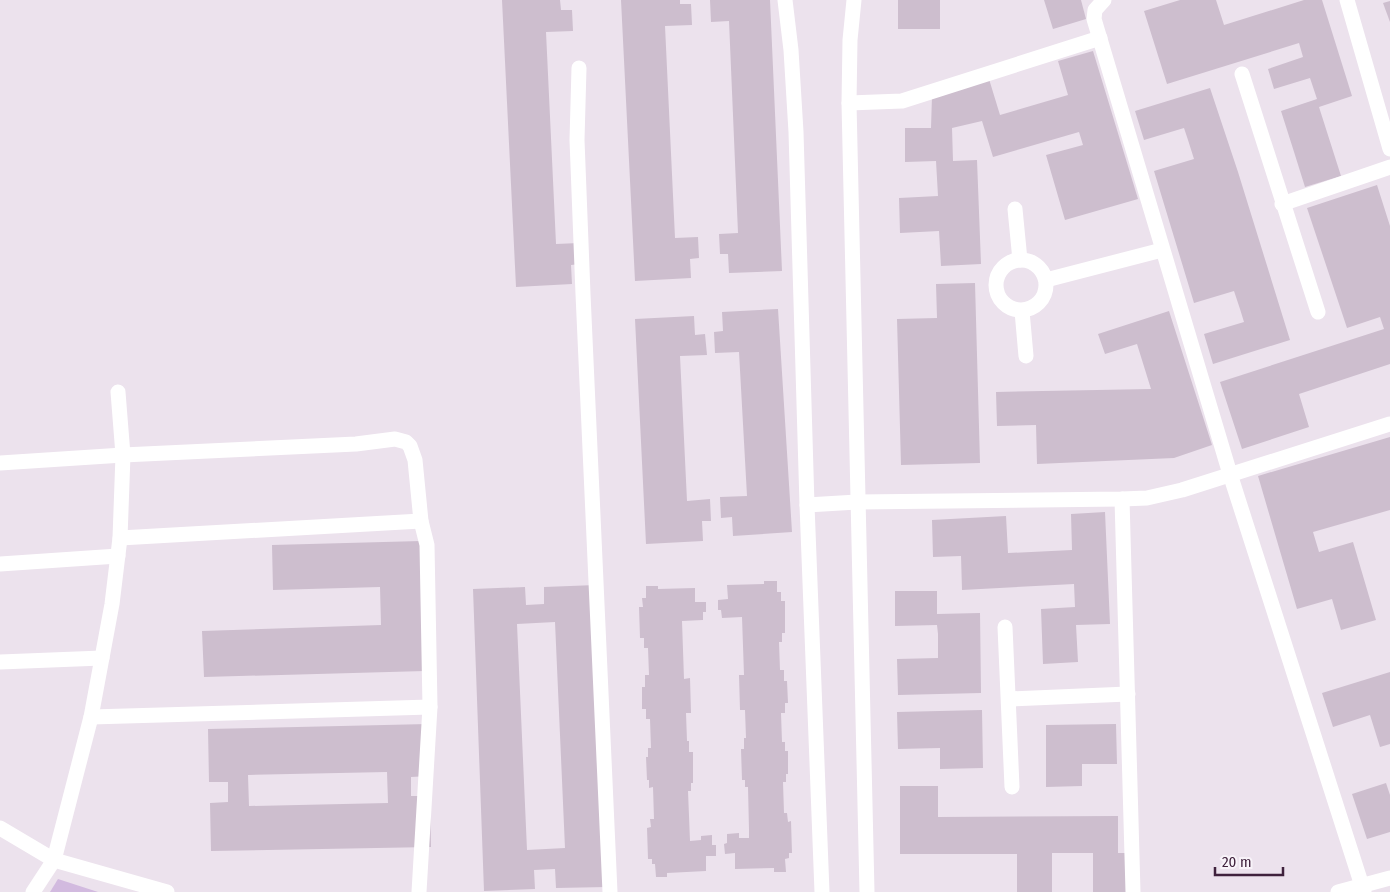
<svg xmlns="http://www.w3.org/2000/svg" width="1390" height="892" viewBox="0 0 1390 892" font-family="'Fira Sans Condensed',sans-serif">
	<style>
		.pitch { fill: #d2badf }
		.building { fill: #cdbece; fill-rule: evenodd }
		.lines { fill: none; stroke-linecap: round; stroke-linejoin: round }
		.minor { stroke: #fff; stroke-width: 15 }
	</style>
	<rect width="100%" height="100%" fill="#ece2ed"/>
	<path class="pitch" d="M58,879L98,892H50Z"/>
	<g class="building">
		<path d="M502,0H560L561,10H572L573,31L546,32L556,244L579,243L580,264L571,265L572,284L516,287Z"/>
		<path d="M621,0H680V4H691L692,25L665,26L675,238L698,237L699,258L690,259L691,278L635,281Z"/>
		<path d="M710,0H770L782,271L729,273L728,254H720L719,234L738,233L729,21L711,22Z"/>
		<rect x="898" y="0" width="42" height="29"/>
		<path d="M1044,0H1081L1086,19L1053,29Z"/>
		<path d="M1180,0H1216L1224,25L1304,0H1322L1352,96L1319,107L1341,176L1305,187L1295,155L1281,111L1317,99L1310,78L1274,89L1268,69L1303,57L1299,43L1167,84L1144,11Z"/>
		<path d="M1390,1V22L1383,3Z"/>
		<path d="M1093,51L1138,199L1065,220L1046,155L1083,145L1079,132L993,157L982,121L952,128L953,161L977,160L981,264L941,266L939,231L900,233L899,198L938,196L936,161L905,162V128H931L932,96L989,79L1000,115L1068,95L1058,61Z"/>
		<path d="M1210,88L1238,172L1290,340L1213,364L1204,334L1244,322L1240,309L1234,291L1194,303L1154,171L1194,159L1188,140L1184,128L1144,140L1135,111Z"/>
		<path d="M1377,185L1390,226V364L1299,394L1309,427L1242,449L1220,382L1384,329L1380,317L1347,328L1307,208Z"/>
		<path d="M975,283L980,463L901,465L897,319L937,318L936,284Z"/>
		<path d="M778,309L792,532L733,536L732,517L721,518L720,497L747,496L739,352L715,353L714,332L723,331L722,312Z"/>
		<path d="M1169,311L1212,445L1174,458L1037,464L1036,425L997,426L996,392L1151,389L1137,344L1105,354L1098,334Z"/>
		<path d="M694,316L695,335L705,334L707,355L680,356L687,501L710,499L711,521H702L703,541L646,544L635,319Z"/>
		<path d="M1390,437V510L1313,532L1319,552L1353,542L1376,620L1341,630L1332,599L1297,609L1258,476Z"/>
		<path d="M1105,512L1110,624L1076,625L1078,662L1043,664L1041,609L1075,607L1074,584L962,590L961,556L933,557L932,520L1006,516L1008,553L1072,550L1071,514Z"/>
		<path d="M421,541L425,671L204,677L202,631L381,625L380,587L273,590L272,545Z"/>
		<path d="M764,581H777V592H781V601H785V633H782V642H779L780,670H784V681H787L788,703H785V713H781L782,742H785V751H788V774H786V782H783L784,813H787L788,822L791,821L792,853H789V858L785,859L786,872H774V868L735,869V853L725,854L724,844L727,843V834L739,833V838H749V830L748,787H745V780H742L741,749H744V738H746L745,710H740L739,675H744L742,617L722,618L721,610H718V600L728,599L727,585L764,584Z"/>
		<path d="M596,585L607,887L556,888L555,869L534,870L535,889L484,891L473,589L525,587L526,605L544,604V587ZM555,622L565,848L527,850L517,624Z"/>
		<path d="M646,586H658V589L695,588V602H706V612H703V620L682,621L684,679L690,678L691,713H686L687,741H689V752H693V783H691V791H688L690,841L701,840V836L712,835V845H716V856H706V871L667,873V877H656L655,864H652V859H648L647,828L651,827L650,819H654L653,787L649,788V780H647L646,757H648V748H651L650,719H646V709H642V687H645V675H649L648,648H644V638H640L639,607H643L642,598H646Z"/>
		<path d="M895,591H937V614L980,613L981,693L898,695L897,659L938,658V634L937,625L895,626Z"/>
		<path d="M1390,672V744L1380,747L1370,715L1333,727L1322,693Z"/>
		<path d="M982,710L983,768L940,769V748L898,749L897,712Z"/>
		<path d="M428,724L429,776L411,777V796H430L431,847L211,851L210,803L228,802V782H209L208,729ZM387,772L388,803L249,806L248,775Z"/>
		<path d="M1116,724L1117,764H1082V786L1046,787V725Z"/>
		<path d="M1386,783L1390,795V832L1367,839L1352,794Z"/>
		<path d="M900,786H938V817L1118,816V853H1128V892H1093V853H1052V892H1017V854H900Z"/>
	</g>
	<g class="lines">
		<g class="minor">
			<path d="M785,0L791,50L796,132L807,505L822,892"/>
			<path d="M854,0L850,40L849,103L867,892"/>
			<path d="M1104,0L1095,10L1094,19L1230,474L1364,892"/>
			<path d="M1347,0L1390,149"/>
			<path d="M579,68L577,140L583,294L610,892"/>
			<path d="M1242,74L1318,312"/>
			<path d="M849,103L902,101L1100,38"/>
			<path d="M1282,204L1390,167"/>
			<path d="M1015,209L1020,260"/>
			<circle cx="1021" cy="285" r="25"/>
			<path d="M1046,280L1162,250"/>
			<path d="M1022,311L1026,356"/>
			<path d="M0,463L123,455L356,444L395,439L406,442L410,446L415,460L421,521L427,545L430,707L419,892"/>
			<path d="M1122,499L1133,892"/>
			<path d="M807,505L857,502L1122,499L1147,498L1182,490L1390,424"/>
			<path d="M120,538L421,521"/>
			<path d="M0,564L118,556"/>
			<path d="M1005,627L1012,787"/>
			<path d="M0,662L102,658"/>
			<path d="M1009,699L1128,694"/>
			<path d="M91,717L430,707"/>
			<path d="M0,828L54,860L167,892"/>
			<path d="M33,892L54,860L91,717L112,604L120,538L123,455L118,392"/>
			<path d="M1338,892L1390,878"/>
		</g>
	</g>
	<path d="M1215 867v8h68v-8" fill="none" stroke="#3f213c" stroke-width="2.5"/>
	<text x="1222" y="867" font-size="15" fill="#3f213c" stroke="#f8f3f9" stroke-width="4" paint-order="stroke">20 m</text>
</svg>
